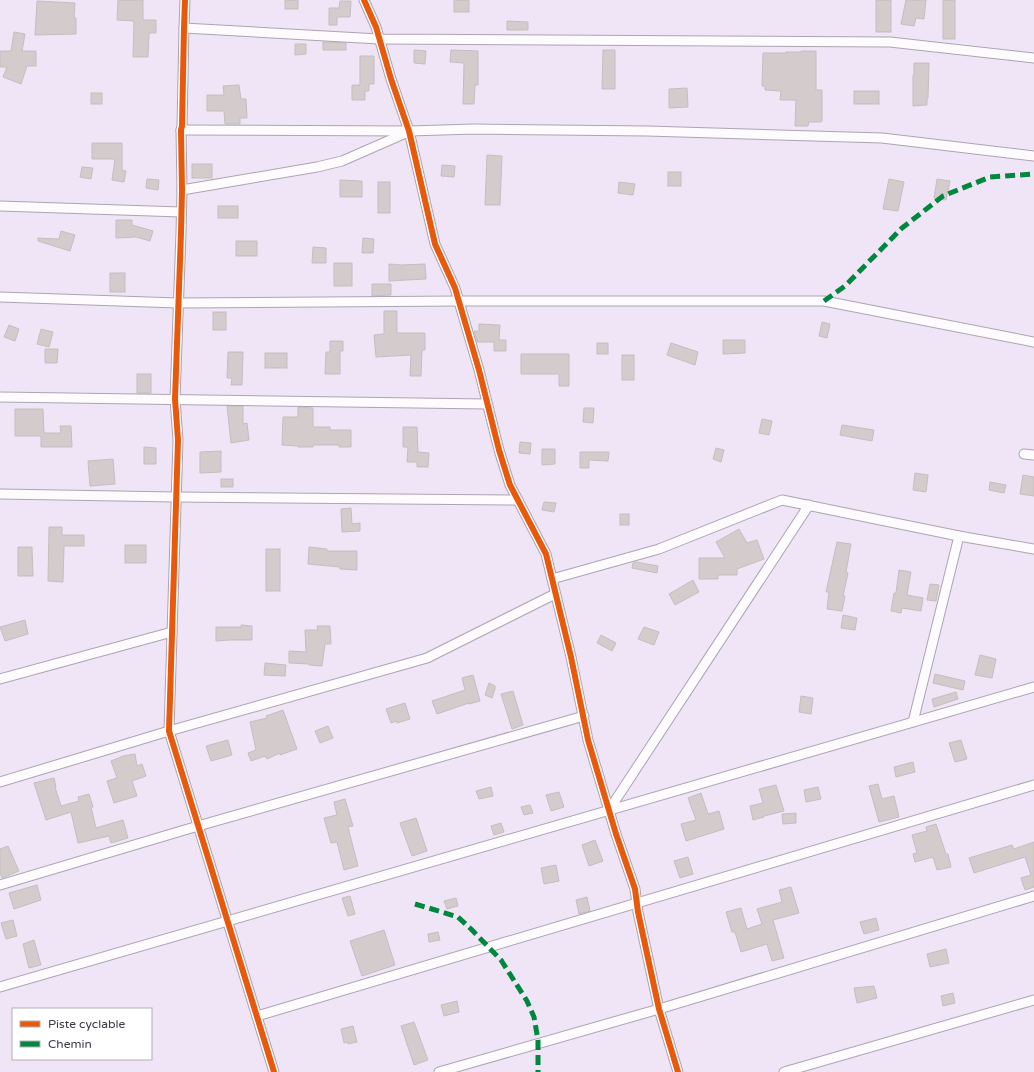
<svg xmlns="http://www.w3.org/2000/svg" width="1034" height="1072" viewBox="0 0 1034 1072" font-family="'Varela Round',sans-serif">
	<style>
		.building { fill: #d4cbcd; stroke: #c7bdc0 }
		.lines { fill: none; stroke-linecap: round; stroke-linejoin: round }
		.minor-casing { stroke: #aca4b2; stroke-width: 11 }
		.minor { stroke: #fdfbfe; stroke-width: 9 }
		.quiet { stroke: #00873e; stroke-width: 5; stroke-dasharray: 10 5; stroke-linecap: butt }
		.cycleway-casing { stroke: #fff; stroke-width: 8 }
		.cycleway { stroke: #e8590c; stroke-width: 6 }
	</style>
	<rect width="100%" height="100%" fill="#efe5f6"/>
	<g class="building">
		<path d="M118,0H143V20H156V33H149L148,57H133L134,21L117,20Z"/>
		<rect x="285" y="0" width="13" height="9"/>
		<rect x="454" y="0" width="15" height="12"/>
		<rect x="876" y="0" width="15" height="32"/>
		<path d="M906,0H926L924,19L916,18L914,26L901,24Z"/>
		<rect x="943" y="0" width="12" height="39"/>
		<path d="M37,1L75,3L74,18H76V34L35,35Z"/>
		<path d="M340,1H351L350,17H337V25H329V8H339Z"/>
		<path d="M507,21L528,22V30H507Z"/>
		<path d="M14,32L25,34L22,51H36V66H27L21,84L3,77L7,67H0V51H11Z"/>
		<path d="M323,42L346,43V50H323Z"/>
		<path d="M295,44H306V54L295,55Z"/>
		<path d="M414,50L426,51L425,64L414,63Z"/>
		<path d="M451,50L478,51V85H475L474,104H463L464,63L450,62Z"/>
		<path d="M603,50H615V89H602Z"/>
		<path d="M801,51H816V90H822V121L821,122H809L808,126H795L796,100H780L781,91L765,90V86H762L763,53H786V52H801Z"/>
		<path d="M360,56H374V84H369V91H365V100H352V85H360Z"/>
		<path d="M914,63H929L928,98H927V105L913,106V75H914Z"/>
		<path d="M239,85L241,99H246L247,118H240V124H225L224,111H207V95H224L223,86Z"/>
		<path d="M687,88L688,107L669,108V89Z"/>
		<rect x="854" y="91" width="25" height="13"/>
		<rect x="91" y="93" width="11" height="11"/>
		<path d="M92,143H122V170L126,171L124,182L112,180L115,159H92Z"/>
		<path d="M487,155L502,156L500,205H485Z"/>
		<rect x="192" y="164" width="20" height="14"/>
		<path d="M442,165L455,166L454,177L441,176Z"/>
		<path d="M82,167L93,168L91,179L80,177Z"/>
		<rect x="668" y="172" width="13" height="14"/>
		<path d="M147,179L159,180L158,190L146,188Z"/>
		<path d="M889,179L904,182L898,211L883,209Z"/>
		<path d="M937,179L950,181L946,200L934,198Z"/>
		<path d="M340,180L362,181V197H340Z"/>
		<rect x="378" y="182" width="12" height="31"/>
		<path d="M619,182L635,184L633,195L618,193Z"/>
		<rect x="218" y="206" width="20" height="12"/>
		<path d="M116,220H132V225L153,231L150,241L136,237L116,238Z"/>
		<path d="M61,231L75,235L70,251L38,241V238L59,239Z"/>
		<path d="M363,238L374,239L373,253H362Z"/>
		<rect x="236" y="241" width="21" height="15"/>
		<path d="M313,247L326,248V263H312Z"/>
		<rect x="334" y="263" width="18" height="23"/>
		<path d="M389,264L402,265L425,264L426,279L389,281Z"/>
		<rect x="110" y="273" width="15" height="19"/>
		<path d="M372,284H391V295L372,296Z"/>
		<path d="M384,311H397V333H425V350H422L421,376H410L411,355L376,357L374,335L384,334Z"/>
		<rect x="213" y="312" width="13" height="18"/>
		<path d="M822,322L830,324L827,338L819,336Z"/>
		<path d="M479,324L500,325L499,340H506V351H494V342H477L474,331H479Z"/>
		<path d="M9,325L19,329L15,341L4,337Z"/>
		<path d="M41,329L53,332L49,347L37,344Z"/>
		<path d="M723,340H745V353L723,354Z"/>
		<path d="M330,341H343V351H340V374H325L326,352H330Z"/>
		<rect x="597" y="343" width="11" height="11"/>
		<path d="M671,343L698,352L695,365L667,355Z"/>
		<path d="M45,349H58L57,363H45Z"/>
		<path d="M228,352H243L242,385H231L232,378H227Z"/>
		<rect x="265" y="353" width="22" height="15"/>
		<path d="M521,354H569V386H559V374H521Z"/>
		<rect x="622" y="355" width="12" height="25"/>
		<rect x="137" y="374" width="14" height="19"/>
		<path d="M227,406H243V424L247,423L249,440L231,443Z"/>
		<path d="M298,407L313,408V427H330V430H351V447H339V445H313V447H298V446L282,445L283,417H298Z"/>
		<path d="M584,408H594L593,423L583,422Z"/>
		<path d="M15,409H43L44,433H61L60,426H71L72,447H41V436H15Z"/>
		<path d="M762,419L772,421L769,435L759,433Z"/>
		<path d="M842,425L874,430L872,441L840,435Z"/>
		<path d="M403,427H417L418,452L429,453L428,467H417V462H407L408,447H403Z"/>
		<path d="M520,442L531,443L530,454L519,453Z"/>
		<path d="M144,447L156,448V464H144Z"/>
		<path d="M716,448L724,450L721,462L713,459Z"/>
		<path d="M542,449H555V464L542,465Z"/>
		<path d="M221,451V472L200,473V452Z"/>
		<path d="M580,452H609L608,461L589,460V468H580Z"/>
		<path d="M113,459L115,484L90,486L88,461Z"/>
		<path d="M915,473L928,475L926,492L913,490Z"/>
		<path d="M1023,475L1034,477V496L1020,494Z"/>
		<rect x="221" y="479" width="12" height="8"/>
		<path d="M990,482L1006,485L1004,493L989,490Z"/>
		<path d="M544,502L556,503L554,512L542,510Z"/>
		<path d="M351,508L352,524L360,523V531L342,532L341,509Z"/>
		<rect x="620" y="514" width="9" height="11"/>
		<path d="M49,527H62V535H84V546H64L63,582L48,581Z"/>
		<path d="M739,529L747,543L757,540L764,559L737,569V575H718V579H699V558H725L716,542Z"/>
		<path d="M837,542L851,544L846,572L848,573L843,596H845L842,611L827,609L829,592H826Z"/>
		<rect x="125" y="545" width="21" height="18"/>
		<path d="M18,547H32L33,576H18Z"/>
		<path d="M309,547L327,549V551H357V570L340,569V567L308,564Z"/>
		<rect x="266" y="549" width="14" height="42"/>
		<path d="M636,562L658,566L657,573L632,568L633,563Z"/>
		<path d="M899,570L911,572L907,595L923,598L921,611L902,608L901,613L891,611L894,593H896Z"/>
		<path d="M693,580L699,592L675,605L669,594Z"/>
		<path d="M930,584L939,585L936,601L927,600Z"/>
		<path d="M843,615L857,618L855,630L841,628Z"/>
		<path d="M25,620L28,634L5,641L0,627Z"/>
		<path d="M241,625L252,626V640H230L216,641V627H241Z"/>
		<path d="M317,626H330L331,644H325L322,666L309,665V664L289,663V651L306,652L305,630H318Z"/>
		<path d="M644,627L659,632L654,645L638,639Z"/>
		<path d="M601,635L616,643L612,651L597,643Z"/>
		<path d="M980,655L996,659L992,678L975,675Z"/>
		<path d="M265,663L286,665L285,676L264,675Z"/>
		<path d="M935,674L965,681L963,690L933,683Z"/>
		<path d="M473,675L480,701L469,704V703L437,714L432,701L465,690L462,678Z"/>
		<path d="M489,683L495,686V689L492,698L485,695Z"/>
		<path d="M513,691L523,725L512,729L501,694Z"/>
		<path d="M956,692L958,699L934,707L932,699Z"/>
		<path d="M801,696L813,698L811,714L799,712Z"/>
		<path d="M405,703L410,719L397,723V721L391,723L386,709Z"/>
		<path d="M283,710L297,749L280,755V753L267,759L265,756L251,761L248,753L256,750L250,722L267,718L266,716Z"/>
		<path d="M328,726L333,738L320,743L315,731Z"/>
		<path d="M228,740L232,755L211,761L206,746Z"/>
		<path d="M961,740L967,759L955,762L949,743Z"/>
		<path d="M135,754L137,766L142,764L146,776L132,781L137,796L114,803L107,781L117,778L111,761L123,756Z"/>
		<path d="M913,762L915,772L896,777L894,767Z"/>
		<path d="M54,778L56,787H55L61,806L79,801L78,797L89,794L93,807H91L96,828L123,820L128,838L111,843L109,836L78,843L71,812L46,820L34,783Z"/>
		<path d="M878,784L882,799L894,796L899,817L879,822L869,786Z"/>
		<path d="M776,785L784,811L764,816V817L753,820L750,806L763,803L759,789Z"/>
		<path d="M491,787L493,796L479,799L476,791Z"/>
		<path d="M818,787L821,799L806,802L804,790Z"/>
		<path d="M559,792L564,807L551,811L546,795Z"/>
		<path d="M701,793L708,814L719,811L724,829L686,841L681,824L696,820L688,798Z"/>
		<path d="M345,799L353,826L348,827L358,866L344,870L337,842L331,843L324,818L337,815L334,802Z"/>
		<path d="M530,805L533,813L524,815L521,807Z"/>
		<path d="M796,813V823L783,824L782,814Z"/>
		<path d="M416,818L427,851L412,856L400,823Z"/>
		<path d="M501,823L504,832L494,835L491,826Z"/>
		<path d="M936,824L946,854H948L951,867L937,870L933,857L915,862L913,854L917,853L912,835L927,831L926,827Z"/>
		<path d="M595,840L603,861L589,866L582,845Z"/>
		<path d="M1034,842V887L1025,890L1021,878L1031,875L1025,857L974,873L969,858L1012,845L1014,849Z"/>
		<path d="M8,846L19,871L2,878L0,872V849Z"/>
		<path d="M688,857L693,874L680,878L674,861Z"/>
		<path d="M556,865L559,881L544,884L541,868Z"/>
		<path d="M37,885L41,900L14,909L9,893Z"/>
		<path d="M791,887L799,913L773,920L784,958L772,961L767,944L741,952L735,932H732L726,912L741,908L747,929L762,924L757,909L782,902L779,890Z"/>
		<path d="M350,896L355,914L348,916L342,898Z"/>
		<path d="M587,897L590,911L579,914L576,900Z"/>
		<path d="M456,898L458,906L447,909L444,901Z"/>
		<path d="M876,918L879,930L864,934L860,922Z"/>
		<path d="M13,920L17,936L6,939L1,923Z"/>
		<path d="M384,930L395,965L362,976L350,941Z"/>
		<path d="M438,932L440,940L429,942L428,934Z"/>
		<path d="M34,940L41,965L29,968L23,944Z"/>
		<path d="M946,949L949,963L930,967L927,954Z"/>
		<path d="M874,986L877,998L857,1003L854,988Z"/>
		<path d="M953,993L955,1003L943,1006L941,996Z"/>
		<path d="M457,1001L459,1012L444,1016L441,1005Z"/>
		<path d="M414,1022L428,1060L414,1065L401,1026Z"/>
		<path d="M353,1026L357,1042L348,1044V1042L344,1043L341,1029Z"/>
	</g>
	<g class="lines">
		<defs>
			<g id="minor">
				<path d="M185,0L184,28L182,126L181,130L182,190L181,233L175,399L178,440L169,731L274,1072"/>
				<path d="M364,0L376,27L391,79L409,131L435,244L455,288L479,370L499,450L510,485L546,554L571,657L588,740L616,834L635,889L638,912L659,1009L678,1072"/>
				<path d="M184,28L379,39L890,42L1034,58"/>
				<path d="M181,130L409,131L474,129L647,131L882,138L1034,156"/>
				<path d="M182,190L317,167L342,161L406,133"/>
				<path d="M0,206L181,212"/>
				<path d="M0,297L178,303L459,301H824L1034,342"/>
				<path d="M0,397L487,404"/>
				<path d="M1024,454L1034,455"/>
				<path d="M0,494L176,497L518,500"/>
				<path d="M552,579L659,549L782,500L959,536L1034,549"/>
				<path d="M0,679L172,632"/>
				<path d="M913,722L959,536"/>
				<path d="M0,782L169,731L427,658L555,594"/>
				<path d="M609,810L809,505"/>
				<path d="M0,885L198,826L584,716"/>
				<path d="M0,987L1034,687"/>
				<path d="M257,1016L1034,785"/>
				<path d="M439,1072L659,1009L1034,896"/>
				<path d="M784,1072L1034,1000"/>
			</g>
		</defs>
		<use href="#minor" class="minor-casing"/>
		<use href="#minor" class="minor"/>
		<g class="quiet">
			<path d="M824,301L845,286L902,228L943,196L990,177L1034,174"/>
			<path d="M415,904L442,912L458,917L471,929L501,960L527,1001L534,1017L538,1040V1072"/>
		</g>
		<defs>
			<g id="cycleway">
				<path d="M185,0L184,28L182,126L181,130L182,190L181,233L175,399L178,440L169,731L274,1072"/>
				<path d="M364,0L376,27L391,79L409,131L435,244L455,288L479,370L499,450L510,485L546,554L571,657L588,740L616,834L635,889L638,912L659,1009L678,1072"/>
			</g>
		</defs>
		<use href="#cycleway" class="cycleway-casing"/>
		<use href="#cycleway" class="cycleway"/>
	</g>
	<rect x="12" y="1008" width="140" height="52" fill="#ffffff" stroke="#b2afb4"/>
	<rect x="20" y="1021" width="20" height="6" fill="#e8590c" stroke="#b2afb4"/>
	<text x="48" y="1028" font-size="12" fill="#3e3744">Piste cyclable</text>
	<rect x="20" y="1041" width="20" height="6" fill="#00873e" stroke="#b2afb4"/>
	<text x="48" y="1048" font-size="12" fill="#3e3744">Chemin</text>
</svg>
